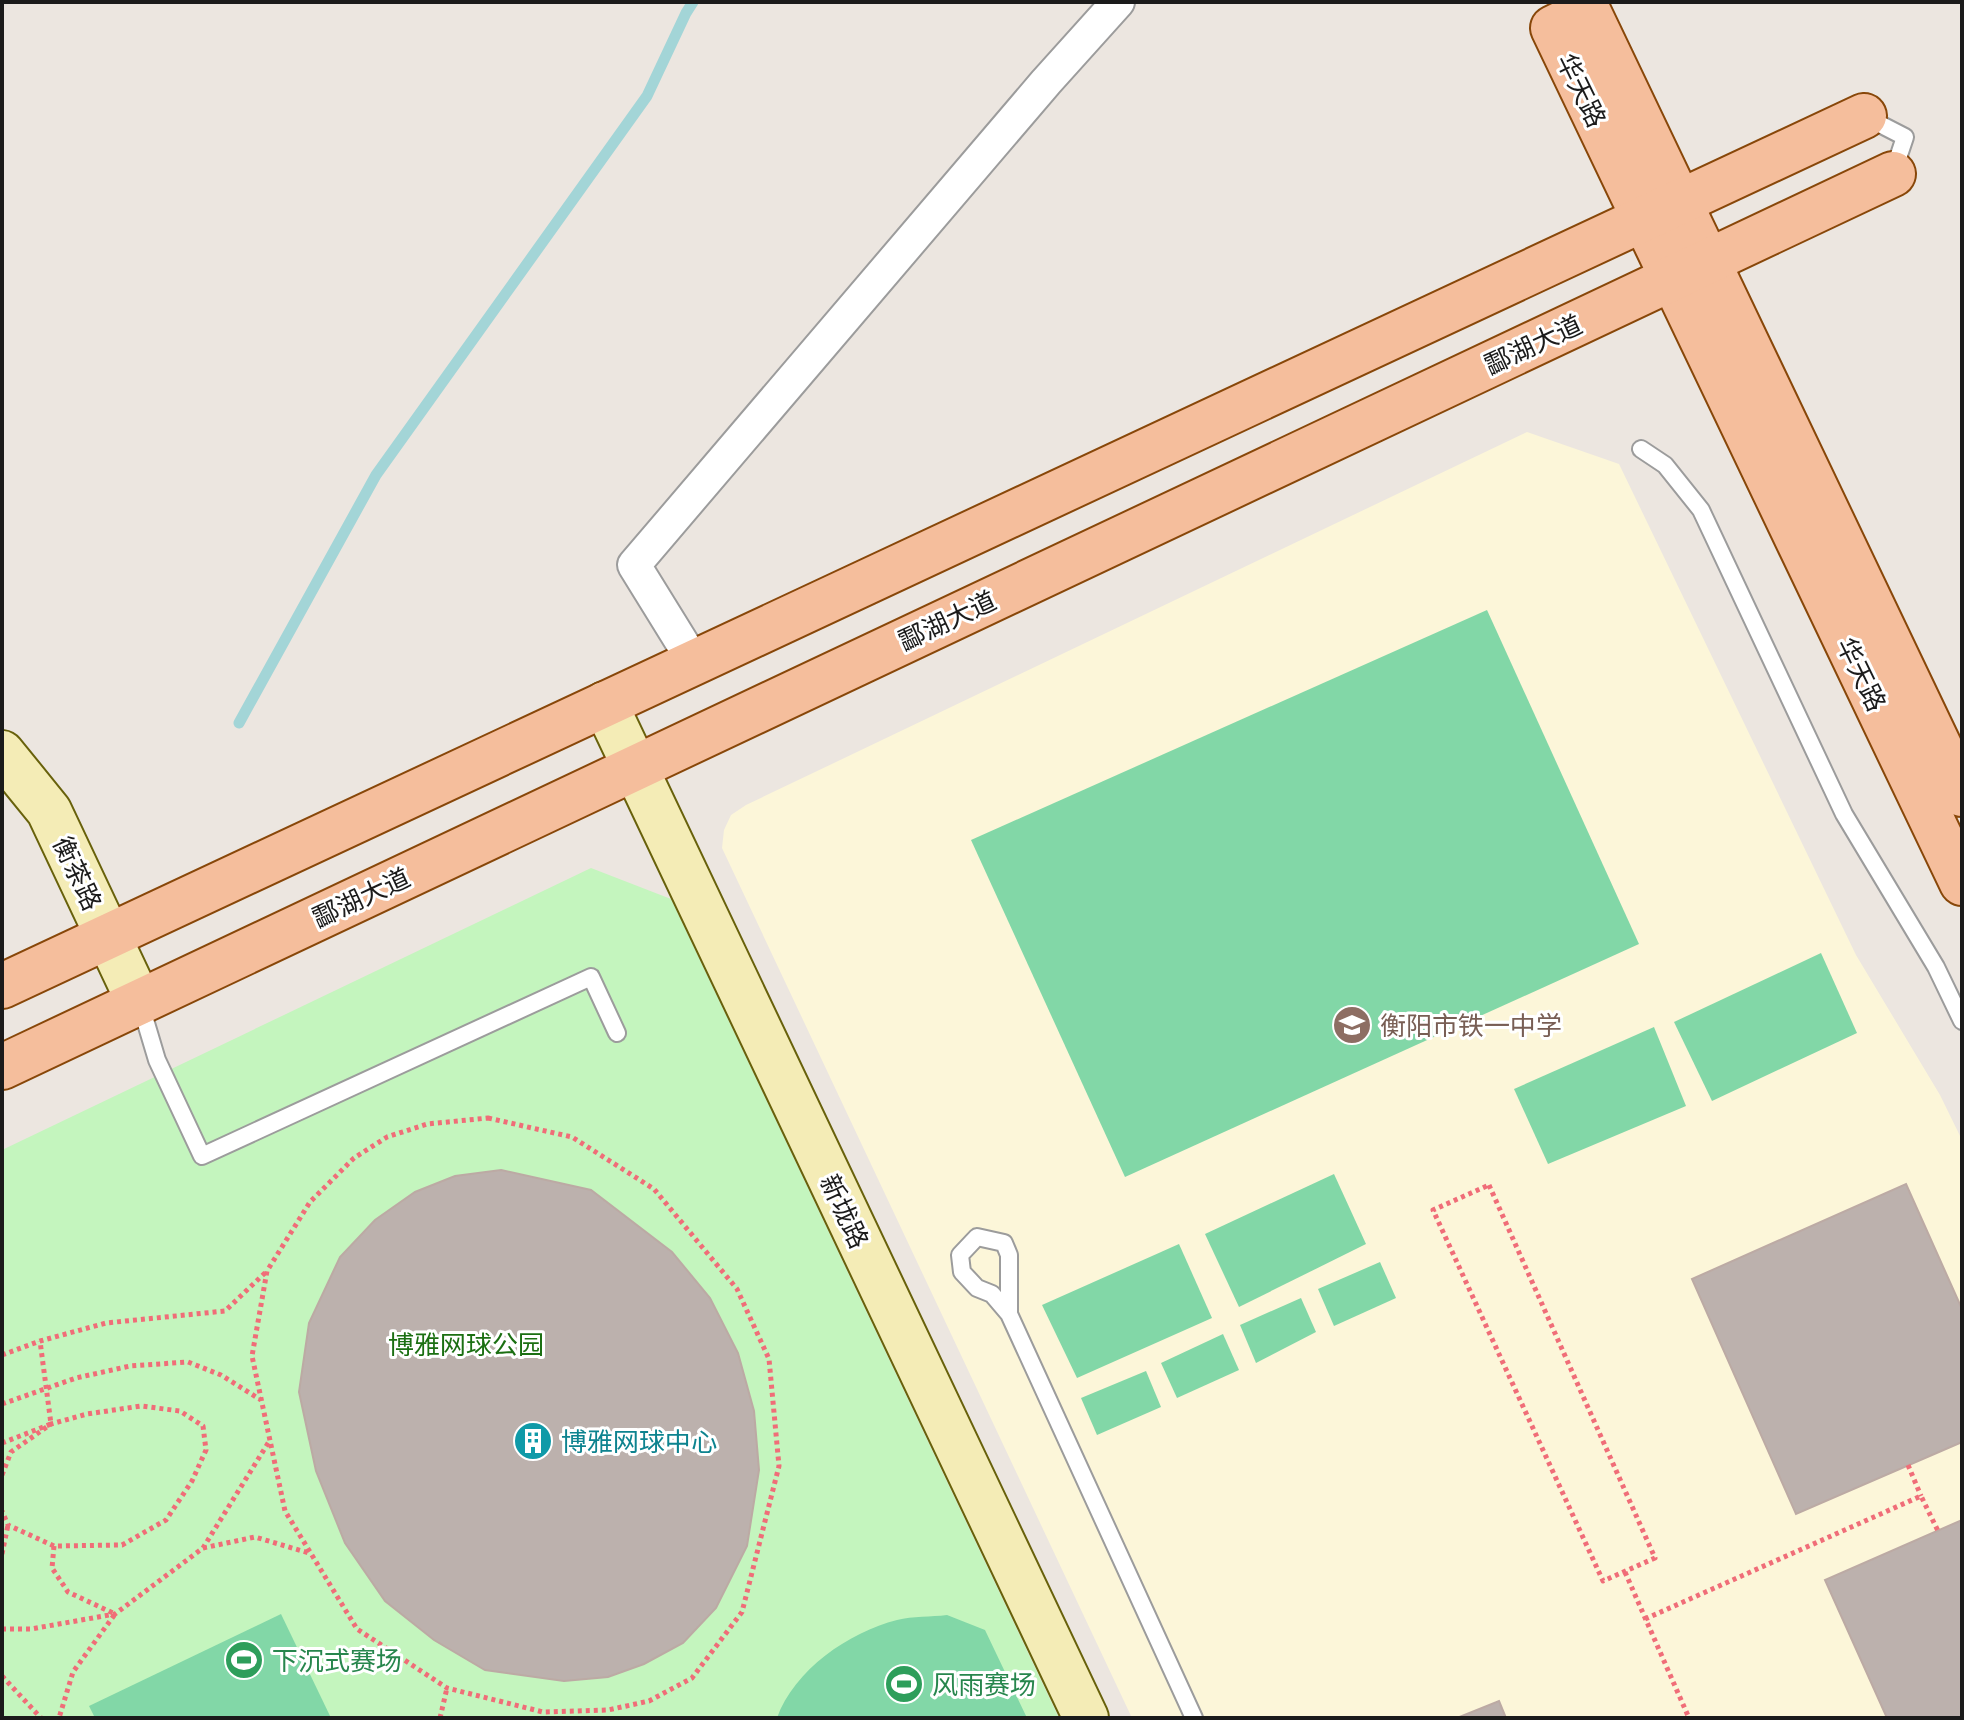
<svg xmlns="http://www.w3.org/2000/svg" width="1964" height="1720" viewBox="0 0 1964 1720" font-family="'IBM Plex Sans','Noto Sans SC',sans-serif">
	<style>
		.education { fill: #fcf6d9 }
		.park { fill: #c4f5be }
		.pitch { fill: #82d7a7 }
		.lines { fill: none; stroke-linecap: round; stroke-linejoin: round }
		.stream { stroke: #a3d5d7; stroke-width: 11 }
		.building { fill: #bcb1ad; stroke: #bcaaa4; stroke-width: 2 }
		.service-casing { stroke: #9c9c9c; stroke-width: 20 }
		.minor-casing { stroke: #9c9c9c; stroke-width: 36 }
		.secondary-casing { stroke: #68610b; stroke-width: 48 }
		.primary-casing { stroke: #884709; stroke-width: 48 }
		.path { stroke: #f06d78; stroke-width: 5; stroke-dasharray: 4 4; stroke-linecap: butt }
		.service { stroke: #fff; stroke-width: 16 }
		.minor { stroke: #fff; stroke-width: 32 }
		.secondary { stroke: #f4ecb6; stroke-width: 44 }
		.primary { stroke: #f5be9c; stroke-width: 44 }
		.labels { text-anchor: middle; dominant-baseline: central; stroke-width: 6; stroke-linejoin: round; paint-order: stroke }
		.street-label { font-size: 26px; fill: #1b1b1b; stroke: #fff }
		.education-label { font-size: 26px; fill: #785e54; stroke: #fff; text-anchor: start }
		.park-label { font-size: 26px; fill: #1b6f12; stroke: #fff }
		.culture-label { font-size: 26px; fill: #0d838f; stroke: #fff; text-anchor: start }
		.leisure-label { font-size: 26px; fill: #27864d; stroke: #fff; text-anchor: start }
	</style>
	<rect width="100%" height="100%" fill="#ece6e0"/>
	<path class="education" d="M1527,432L1619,464L1856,955L1940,1095L1962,1140V1718H1132L722,848L724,830L731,815L746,805Z"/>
	<path class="park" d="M591,868L671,899L1059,1718H2V1150Z"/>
	<g class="pitch">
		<path d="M1487,610L1639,944L1125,1177L971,840Z"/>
		<path d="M1821,953L1857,1033L1712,1101L1674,1022Z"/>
		<path d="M1654,1027L1686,1106L1548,1164L1514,1089Z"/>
		<path d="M1334,1174L1366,1244L1239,1307L1205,1234Z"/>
		<path d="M1179,1244L1212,1318L1077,1378L1042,1305Z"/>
		<path d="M1380,1262L1396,1298L1334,1326L1318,1289Z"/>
		<path d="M1301,1298L1316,1332L1256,1363L1240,1325Z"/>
		<path d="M1223,1334L1239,1370L1177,1398L1161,1363Z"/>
		<path d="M1146,1371L1161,1407L1097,1435L1081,1398Z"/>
		<path d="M281,1614L331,1718H95L89,1706Z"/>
		<path d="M947,1615L985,1630L1027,1718H777C794,1670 849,1632 897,1620C913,1616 931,1617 947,1615Z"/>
	</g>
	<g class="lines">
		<path class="stream" d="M239,723L376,475L647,96L686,13L693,2"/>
	</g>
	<g class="building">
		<path d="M501,1170L591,1190L672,1252L710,1298L738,1353L754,1411L759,1470L747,1546L716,1608L683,1643L644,1664L608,1677L564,1681L485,1670L434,1640L385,1601L345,1543L316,1471L299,1392L309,1323L340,1257L375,1220L415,1192L455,1176Z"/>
		<path d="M1906,1184L1962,1309V1442L1796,1514L1692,1279Z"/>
		<path d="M1962,1520V1718H1887L1825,1580Z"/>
		<path d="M1499,1701L1506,1718H1457Z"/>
	</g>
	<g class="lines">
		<defs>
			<g id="service">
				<path d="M1866,117L1905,137L1893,173"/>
				<path d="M1641,449L1665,465L1701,510L1844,814L1936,967L1962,1021"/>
				<path d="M140,1003L157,1060L202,1156L591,977L617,1033"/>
				<path d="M1009,1314V1255L1004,1243L977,1237L960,1255L962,1272L977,1288L992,1294L1009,1314L1194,1718"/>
			</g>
			<path id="minor" d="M694,662L634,565L1046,82L1118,2"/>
			<g id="secondary">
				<path d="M605,704L1086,1718"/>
				<path d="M2,753L49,811L139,1002"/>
			</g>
			<g id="primary">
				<path d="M1962,794L1588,11L1553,28L1962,883"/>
				<path d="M2,986L1864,116"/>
				<path d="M2,1067L1893,174"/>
			</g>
		</defs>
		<use href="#service" class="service-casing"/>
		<use href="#minor" class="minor-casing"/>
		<use href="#secondary" class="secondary-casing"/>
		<use href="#primary" class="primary-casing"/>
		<g class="path">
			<path d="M488,1118L572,1137L654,1189L737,1289L769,1359L779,1466L742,1612L692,1678L649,1701L608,1710L543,1712L447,1688L357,1629L285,1511L252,1356L267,1271L310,1202L354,1158L387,1137L427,1124Z"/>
			<path d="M1489,1185L1655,1558L1603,1581L1433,1210Z"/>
			<path d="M2,1355L40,1341L106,1323L225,1311L267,1271"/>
			<path d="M2,1404L76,1378L130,1366L188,1362L221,1375L261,1400"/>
			<path d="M2,1443L51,1424L40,1341"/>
			<path d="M1908,1465L1921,1496"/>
			<path d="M2,1475L11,1452L51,1424L87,1414L141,1406L180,1411L203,1426L206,1450L192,1481L166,1520L122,1545L54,1546L8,1525L2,1511"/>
			<path d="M54,1546L52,1568L68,1592L115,1614L73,1672L59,1718"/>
			<path d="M203,1548L255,1537L309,1553"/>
			<path d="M2,1554L8,1525"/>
			<path d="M1625,1572L1689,1718"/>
			<path d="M1645,1619L1921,1496L1938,1531"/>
			<path d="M2,1629H31L115,1614L203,1548L270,1440"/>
			<path d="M2,1676L41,1718"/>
			<path d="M440,1718L447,1688"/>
		</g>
		<use href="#service" class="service"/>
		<use href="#minor" class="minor"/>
		<use href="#secondary" class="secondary"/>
		<use href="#primary" class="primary"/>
	</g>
	<defs>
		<symbol id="school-disc" viewBox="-11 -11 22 22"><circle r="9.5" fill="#8d6e63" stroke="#fff"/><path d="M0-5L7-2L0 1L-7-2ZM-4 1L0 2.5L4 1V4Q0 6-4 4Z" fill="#fff"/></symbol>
		<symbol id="building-disc" viewBox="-11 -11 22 22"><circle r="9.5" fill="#0f9aa8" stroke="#fff"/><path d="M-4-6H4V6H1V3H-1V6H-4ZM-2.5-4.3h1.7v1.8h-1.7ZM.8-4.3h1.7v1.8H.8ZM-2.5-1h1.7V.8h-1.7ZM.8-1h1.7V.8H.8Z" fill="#fff"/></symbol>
		<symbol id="stadium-disc" viewBox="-11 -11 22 22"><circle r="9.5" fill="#2e9e5b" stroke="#fff"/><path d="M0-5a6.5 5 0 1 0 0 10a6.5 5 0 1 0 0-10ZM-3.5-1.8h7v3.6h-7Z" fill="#fff"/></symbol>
	</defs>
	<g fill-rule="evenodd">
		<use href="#school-disc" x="1330" y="1003" width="44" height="44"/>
		<use href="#building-disc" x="511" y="1419" width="44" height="44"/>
		<use href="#stadium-disc" x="222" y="1638" width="44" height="44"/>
		<use href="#stadium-disc" x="882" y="1662" width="44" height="44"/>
	</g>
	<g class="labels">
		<g class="street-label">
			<text transform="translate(1582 90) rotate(64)">华天路</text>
			<text transform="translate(1533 344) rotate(-25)">酃湖大道</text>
			<text transform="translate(947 620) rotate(-25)">酃湖大道</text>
			<text transform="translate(1862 674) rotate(64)">华天路</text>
			<text transform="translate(78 873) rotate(65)">衡茶路</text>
			<text transform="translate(361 897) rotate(-25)">酃湖大道</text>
			<text transform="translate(845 1211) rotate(65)">新垅路</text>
		</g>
		<g class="education-label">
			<text x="1380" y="1025">衡阳市铁一中学</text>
		</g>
		<g class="park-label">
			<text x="466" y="1344">博雅网球公园</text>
		</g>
		<g class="culture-label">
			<text x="561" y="1441">博雅网球中心</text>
		</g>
		<g class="leisure-label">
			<text x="272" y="1660">下沉式赛场</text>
			<text x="932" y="1684">风雨赛场</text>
		</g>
	</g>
	<rect width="1964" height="1720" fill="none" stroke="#1b1b1b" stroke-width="8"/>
</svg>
